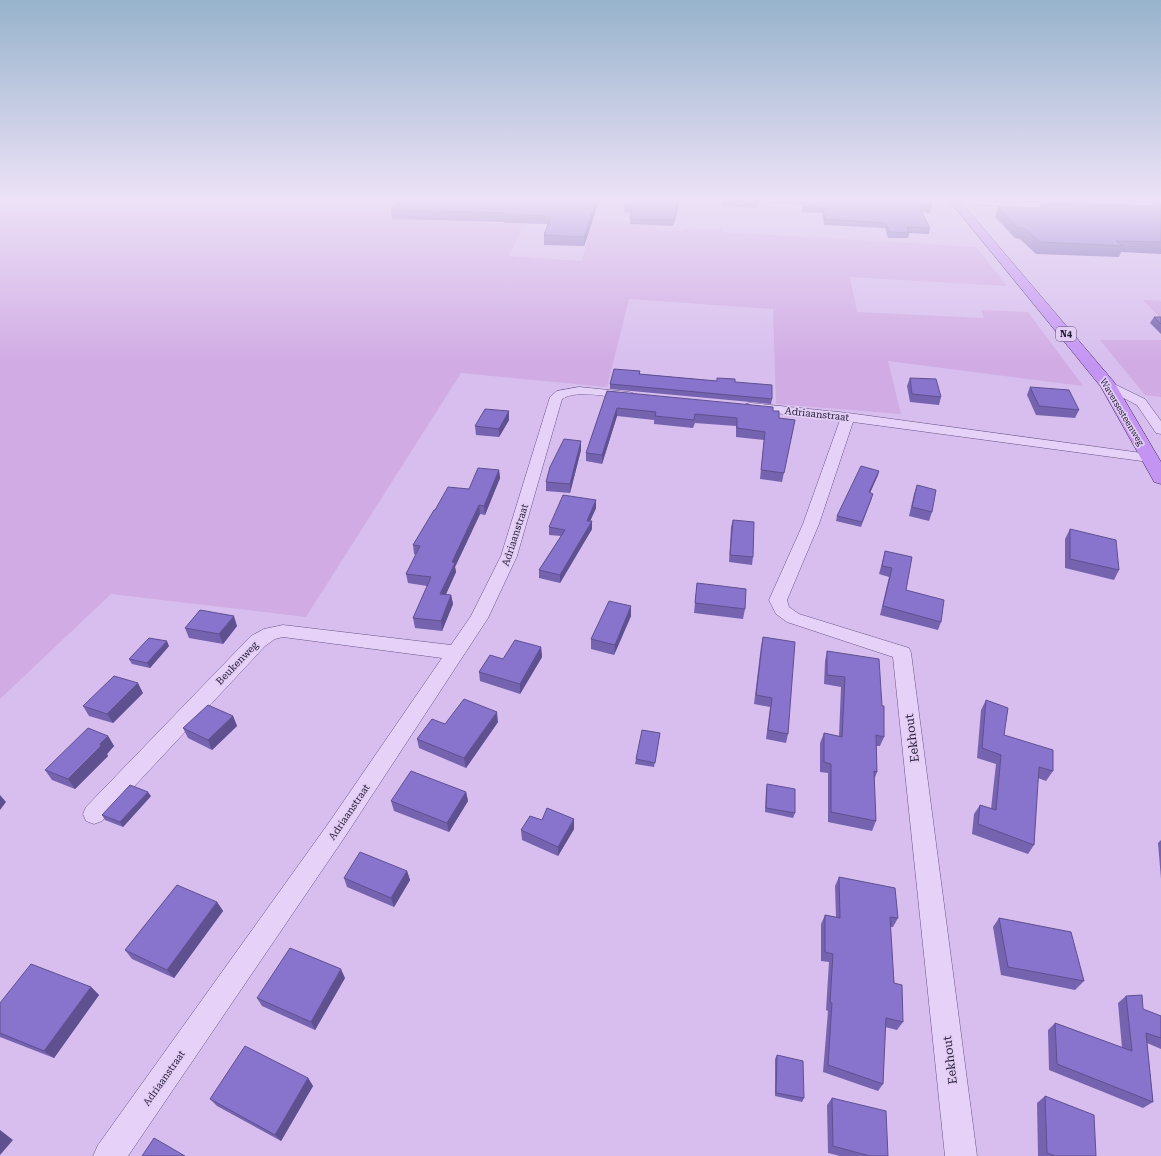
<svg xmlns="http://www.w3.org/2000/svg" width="1161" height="1156" viewBox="0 0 1161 1156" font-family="'Roboto Serif',serif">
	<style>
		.farmland { fill: #d0abe4 }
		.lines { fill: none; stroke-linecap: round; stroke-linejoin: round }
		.minor-casing { stroke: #675686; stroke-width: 1 }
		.secondary-casing { stroke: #493a68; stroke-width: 1 }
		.primary-casing { stroke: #372b53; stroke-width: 1 }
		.minor { fill: #e6d1f9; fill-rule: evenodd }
		.secondary { fill: #e6d1f9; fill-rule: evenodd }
		.primary { fill: #c494f3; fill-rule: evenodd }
		.wall { fill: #7563b0 }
		.shaded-wall { fill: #5f5090 }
		.building { fill: #8873cd; stroke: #5f5090 }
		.labels { text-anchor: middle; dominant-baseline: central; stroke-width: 3.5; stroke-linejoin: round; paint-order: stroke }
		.shield { fill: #e3cdf5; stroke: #5d506f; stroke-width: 1 }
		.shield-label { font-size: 9px; font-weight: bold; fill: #231b35 }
		.far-street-label { font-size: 9px; fill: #231b35; stroke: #e3cdf5 }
		.street-label { font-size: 10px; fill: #231b35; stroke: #e3cdf5 }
		.near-street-label { font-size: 12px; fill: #231b35; stroke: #e3cdf5 }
	</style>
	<rect width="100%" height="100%" fill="#d7beee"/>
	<g class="farmland">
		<path d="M0,201H404L393,219L524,224L509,256L582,261L592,220L631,221L630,224L656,225V230L683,231L685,228L722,229L723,232L976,247L1007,286L850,277L857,312L984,318L981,310L1028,312L1083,386L888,361L901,414L776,404L773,309L629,299L607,387L461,373L306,617L111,594L0,699Z"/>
		<path d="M1006,201H1145L1155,209L1097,207Z"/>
		<path d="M1143,300L1161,301V319Z"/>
		<path d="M1100,340H1161V397L1145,395Z"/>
	</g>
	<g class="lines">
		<defs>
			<g id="minor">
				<path d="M1108,381L1145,399L1161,421V434L1156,433L1137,405L1104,388L1102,385L1104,382Z"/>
				<path d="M579,387L629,392L633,393L635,396L633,399L629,400C611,397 577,389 562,399L517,556L488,618L344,838L128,1156H93L98,1145L328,824L442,658L283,637L275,639L265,646L102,821L94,824L86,821L83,814L86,807L251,636L264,629L283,625L451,645L471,616L501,556L550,397L557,391Z"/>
				<path d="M751,403L848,413L1149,454L1154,455L1156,458L1154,461L1149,462L853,422L819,524L787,600L789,607L799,614L909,648L911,653L977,1156H945L893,657L787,622L776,614L769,600L803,524L840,420L746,410L745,407L746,404Z"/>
			</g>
			<path id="secondary" d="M959,201L1070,203L1075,206L1070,209L964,204Z"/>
			<path id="primary" d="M950,201H960L1114,382L1161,462V484L1154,482L1152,478L1101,387Z"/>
		</defs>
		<use href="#minor" class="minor-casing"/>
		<use href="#secondary" class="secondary-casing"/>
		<use href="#primary" class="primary-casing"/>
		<use href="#minor" class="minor"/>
		<use href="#secondary" class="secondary"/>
		<use href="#primary" class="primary"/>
	</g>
	<g class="wall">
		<path d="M599,201L584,246L544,245V235L547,226V224L504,223V222L392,219L391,210Z"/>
		<path d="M680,201L673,226L630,224L631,213L624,212L625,207Z"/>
		<path d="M720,201H929L932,207L930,213L922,212L930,228L929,234L909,233L908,238H888L885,228L824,225L822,213L802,212V204L758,202L757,208L722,206Z"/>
		<path d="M1149,201H1161V254L1121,252L1119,257L1036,254L1020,239L1015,238L995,217L998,207L1039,208L1041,203L1155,206Z"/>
		<path d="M1154,317H1161V334L1150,323Z"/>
		<path d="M640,371V374L717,381L735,382L772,399L771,404L610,389V384Z"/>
		<path d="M910,378L941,397L939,405L910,402L907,386Z"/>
		<path d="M1030,387L1079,410L1075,418L1036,415L1027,395Z"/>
		<path d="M607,391L773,411L779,418L795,420L782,482L760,479L764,440L736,437V426L695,423L693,428L654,424V420L617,416L602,464L586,461V453Z"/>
		<path d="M509,411V420L499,437L476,435L475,426Z"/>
		<path d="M581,450L570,493L546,491V482Z"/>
		<path d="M499,470L500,478L485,515L480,514L455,567L456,572L446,594L451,595L453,604L442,631L415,628L413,618L427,586L408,583L406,574L416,555L414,554L413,545L435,510L469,489Z"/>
		<path d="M879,471L878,475L870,493L872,498L861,527L836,521L837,516Z"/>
		<path d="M917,485L932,512L929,521L909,516L914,494Z"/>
		<path d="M596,500V508L590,521H592V529L560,583L539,578V570L561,536L549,535V527Z"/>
		<path d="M733,520L753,557L752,565L729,562L731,527Z"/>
		<path d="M1070,529L1119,570L1114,580L1065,568V539Z"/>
		<path d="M885,551L906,590L941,622L938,630L880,615L889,577L879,574Z"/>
		<path d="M697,583L745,609L743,619L694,613Z"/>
		<path d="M631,606V616L614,655L591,649V639Z"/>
		<path d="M237,626L223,644L189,638L185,628Z"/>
		<path d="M763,637L788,734L786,743L766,739L770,707L754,704L761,646Z"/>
		<path d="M169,646L150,668L132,664L129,659Z"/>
		<path d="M541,647L542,657L520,694L480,681L479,672L503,659Z"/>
		<path d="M827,651L884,737L880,746H876L877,772L874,780L876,821L872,831L828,822V773L820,772V743L824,733L839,736L841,687L824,684L825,661Z"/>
		<path d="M143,693L113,723L89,716L83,706Z"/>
		<path d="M986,700L1004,735L1053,771L1046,781L1038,778L1034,845L1028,854L972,834L974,814L980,805L991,809L996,764L977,758L981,710Z"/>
		<path d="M233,716L237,726L212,750L188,738L183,728Z"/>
		<path d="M498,722L466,768L419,748L417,739L445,724Z"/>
		<path d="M108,736L114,746L107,754L108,756L75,789L52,780L45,770Z"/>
		<path d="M659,738L654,767L635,764L636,759Z"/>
		<path d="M767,784L795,813L793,818L765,812L766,789Z"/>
		<path d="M466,792L468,801L449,832L394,811L391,801Z"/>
		<path d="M151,796L123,827L105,820L102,815Z"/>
		<path d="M574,829L558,856L522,840L521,830Z"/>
		<path d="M1161,840V879L1158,843Z"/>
		<path d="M407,871L410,880L394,907L347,887L344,878Z"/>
		<path d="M839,877L898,918L893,927H890L894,983L903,1022L897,1030L885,1027L883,1084L878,1091L823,1072L828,1011L826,1010L829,962L821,961V924L825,915L836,917L835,886Z"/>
		<path d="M217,902L223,911L174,978L132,959L125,950Z"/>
		<path d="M999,918L1084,981L1075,990L1001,975L993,927Z"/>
		<path d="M345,978L315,1030L262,1006L257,998Z"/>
		<path d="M91,987L99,995L54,1058L0,1037V1003Z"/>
		<path d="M1126,996L1143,1009L1161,1016V1049L1147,1043L1153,1102L1143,1108L1049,1070L1048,1030L1055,1023L1122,1048L1118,1003Z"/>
		<path d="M777,1055L804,1098L802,1102L775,1096V1059Z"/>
		<path d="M308,1078L313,1086L281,1141L217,1106L210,1099Z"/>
		<path d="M1045,1096L1096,1156H1038L1037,1103Z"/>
		<path d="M832,1098L888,1156H840L828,1153L827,1105Z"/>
	</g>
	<g class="shaded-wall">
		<path d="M596,201H599L584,246V237Z"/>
		<path d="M679,201H680L673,226L674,220Z"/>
		<path d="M617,408V416L602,464V455Z"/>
		<path d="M509,411V420L499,437V429Z"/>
		<path d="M581,441V450L570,493V484Z"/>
		<path d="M499,470L500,478L485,515L484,506Z"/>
		<path d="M879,471L878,475L868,497L869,492Z"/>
		<path d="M596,500V508L587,528V521Z"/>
		<path d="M479,505L480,514L455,567L456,572L442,603L440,594L452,562Z"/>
		<path d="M592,521V529L560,583V575Z"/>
		<path d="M451,595L453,604L442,631L441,621Z"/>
		<path d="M631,606V616L614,655L615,645Z"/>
		<path d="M234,616L237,626L223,644L219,634Z"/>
		<path d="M167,641L169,646L150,668L147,663Z"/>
		<path d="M541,647L542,657L520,694V684Z"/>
		<path d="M138,683L143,693L113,723L107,714Z"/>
		<path d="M497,712L498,722L466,768L464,758Z"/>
		<path d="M233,716L237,726L212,750L208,740Z"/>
		<path d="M108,736L114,746L107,754L108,756L75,789L68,779Z"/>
		<path d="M148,792L151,796L123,827L120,822Z"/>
		<path d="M466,792L468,801L449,832L447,823Z"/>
		<path d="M0,795L6,802L0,810Z"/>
		<path d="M574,819V829L558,856V847Z"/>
		<path d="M407,871L410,880L394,907L391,898Z"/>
		<path d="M217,902L223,911L174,978L167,970Z"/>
		<path d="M341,969L345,978L315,1030L311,1022Z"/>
		<path d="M91,987L99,995L54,1058L44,1051Z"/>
		<path d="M308,1078L313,1086L281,1141L275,1135Z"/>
		<path d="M0,1130L13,1140L0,1155Z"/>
	</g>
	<g class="building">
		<path d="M399,201H596L584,237L544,235L551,217H547V216L504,214V213L391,210Z"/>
		<path d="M625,201H679L674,220L630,219L632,207H625Z"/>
		<path d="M738,201H758V202Z"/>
		<path d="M803,201H929L932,207H919L930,228L907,227L909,233L890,232L886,223L825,219L823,208L803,207Z"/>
		<path d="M1041,203L1161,206V242L1116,241L1124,246L1040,242L1024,228H1018L998,207L1046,208Z"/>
		<path d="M1154,317H1161V324Z"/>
		<path d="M614,369L640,371L639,374L717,381V378L735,379V382L772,385V399L610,384Z"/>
		<path d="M910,378L936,379L941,397L912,394Z"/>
		<path d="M1030,387L1069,390L1079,410L1039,406Z"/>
		<path d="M607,391L773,407V411H779V418L795,420L784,473L761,470L765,432L737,428V418L695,414L694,420L655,416L656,412L617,408L602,455L586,453Z"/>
		<path d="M485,409L509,411L499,429L475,426Z"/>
		<path d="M564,439L581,441L570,484L546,482L550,467Z"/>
		<path d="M861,466L879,471L869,492L873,494L862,522L837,516Z"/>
		<path d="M478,468L499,470L484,506L479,505L452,562L455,563L440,594L451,595L441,621L413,618L431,577L406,574L420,546L413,545L434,510H435L448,487L469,489Z"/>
		<path d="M917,485L936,490L932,512L912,507Z"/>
		<path d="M563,495L596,500L587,521H592L560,575L539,570L565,530L549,527Z"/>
		<path d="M733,520L754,522L753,557L730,555Z"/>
		<path d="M1070,529L1116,540L1119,570L1070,559Z"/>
		<path d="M885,551L912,557L906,590L944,600L941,622L883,606L892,568L882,566Z"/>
		<path d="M697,583L746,589L745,609L695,603Z"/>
		<path d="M609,601L631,606L615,645L591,639Z"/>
		<path d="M200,610L234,616L219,634L185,628Z"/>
		<path d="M763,637L795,642L788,734L768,730L772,698L756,695Z"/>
		<path d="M149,638L167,641L147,663L129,659Z"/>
		<path d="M515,640L541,647L520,684L479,672L490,655L503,659Z"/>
		<path d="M827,651L879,659L882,706H884V737L876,735L877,772L874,771L876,821L831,812V764L824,762V733L842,737L845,677L827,675Z"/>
		<path d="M114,676L138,683L107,714L83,706Z"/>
		<path d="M464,699L497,712L464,758L417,739L432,719L445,724Z"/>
		<path d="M986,700L1008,708L1004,735L1053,750V771L1039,767L1034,845L978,824L980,805L996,810L1001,755L982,748Z"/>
		<path d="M208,705L233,716L208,740L183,728Z"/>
		<path d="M88,728L108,736L100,744L101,746L68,779L45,770Z"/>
		<path d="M642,730L660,733L655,763L636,759Z"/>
		<path d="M411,771L466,792L447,823L391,801Z"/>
		<path d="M767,784L795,789V813L766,808Z"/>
		<path d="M130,785L148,792L120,822L102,815Z"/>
		<path d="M547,808L574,819L558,847L521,830L530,816L542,820Z"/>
		<path d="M360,852L407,871L391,898L344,878Z"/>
		<path d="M839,877L895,888L898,918L890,917L894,983L902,985L903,1022L886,1018L883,1084L828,1065L832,1003L830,1002L833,954L825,952V915L840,918Z"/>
		<path d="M177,885L217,902L167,970L125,950Z"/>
		<path d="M999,918L1071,932L1084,981L1008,967Z"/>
		<path d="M290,948L341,969L311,1022L257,998Z"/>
		<path d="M31,964L91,987L44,1051L0,1033V1003Z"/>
		<path d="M1142,995L1143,1009L1161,1016V1038L1146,1033L1153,1102L1057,1064L1055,1023L1132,1051L1126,996Z"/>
		<path d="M245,1046L308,1078L275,1135L210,1099Z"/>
		<path d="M777,1055L803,1061L804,1098L776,1093Z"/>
		<path d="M1045,1096L1094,1115L1096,1156H1055L1047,1153Z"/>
		<path d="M832,1098L886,1111L888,1156H870L833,1146Z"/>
		<path d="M154,1138L185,1156H142Z"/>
	</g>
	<linearGradient id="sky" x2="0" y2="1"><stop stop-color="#97b3cc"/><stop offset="0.55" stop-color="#ede2f7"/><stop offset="1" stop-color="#ede2f7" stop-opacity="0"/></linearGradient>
	<rect width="1161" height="363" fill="url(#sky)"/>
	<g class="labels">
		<rect class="shield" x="1056" y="327" width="20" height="14" rx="3"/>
		<g class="shield-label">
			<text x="1066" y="334">N4</text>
		</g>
		<g class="far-street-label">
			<text transform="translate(1122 412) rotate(59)">Waversesteenweg</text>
		</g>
		<g class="street-label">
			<text transform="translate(817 414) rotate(6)">Adriaanstraat</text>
			<text transform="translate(515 535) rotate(-72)">Adriaanstraat</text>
			<text transform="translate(237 663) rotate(-46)">Beukenweg</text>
			<text transform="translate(349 812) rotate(-56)">Adriaanstraat</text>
			<text transform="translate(164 1078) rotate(-55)">Adriaanstraat</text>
		</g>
		<g class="near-street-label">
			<text transform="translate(912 738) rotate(-97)">Eekhout</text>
			<text transform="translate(950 1060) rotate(-97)">Eekhout</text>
		</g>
	</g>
</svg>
